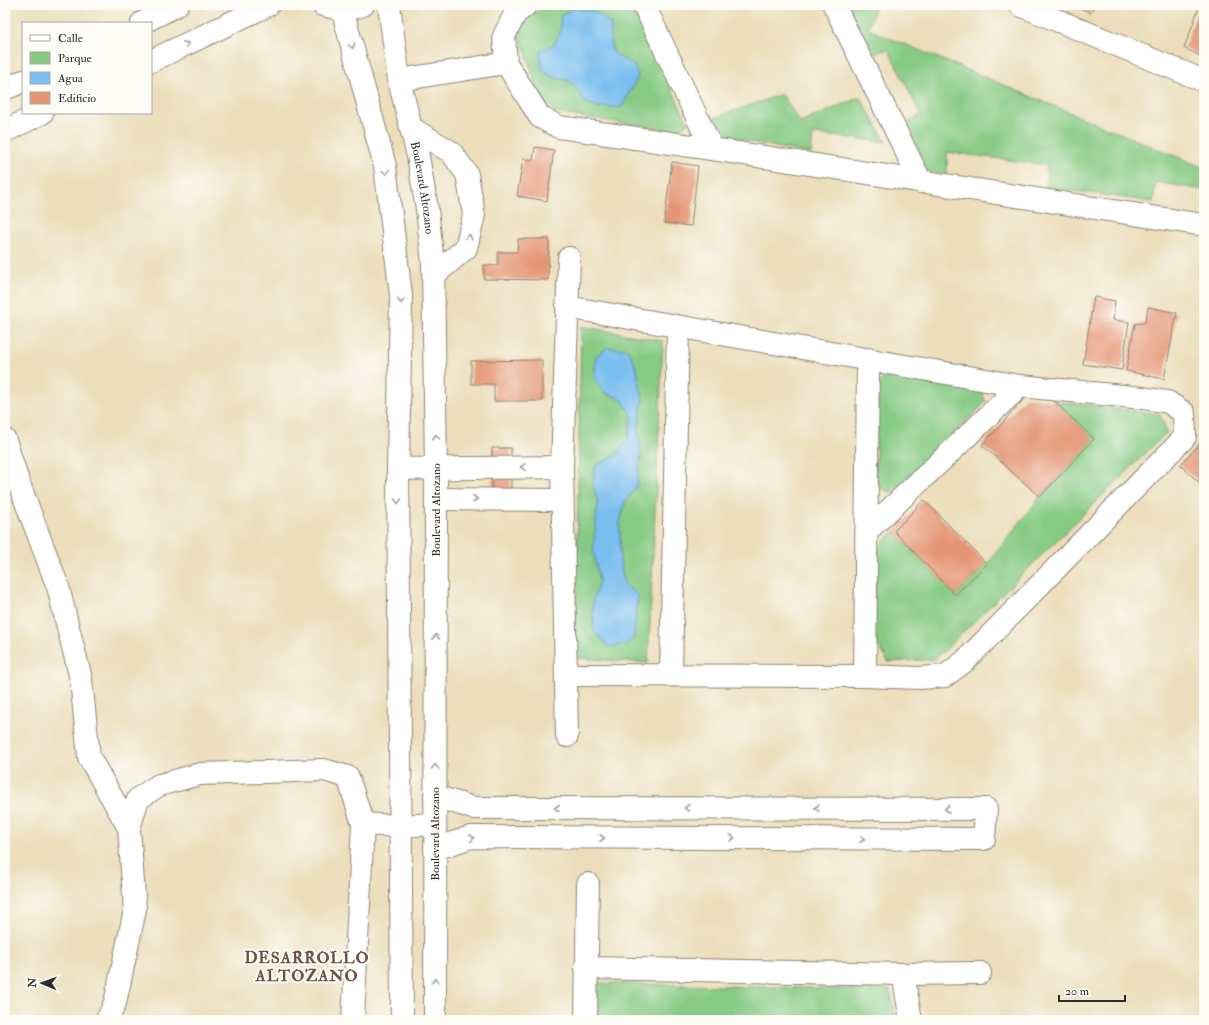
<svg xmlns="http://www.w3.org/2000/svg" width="1209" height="1025" viewBox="0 0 1209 1025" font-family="'IM FELL Double Pica',serif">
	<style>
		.green { fill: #87ca84; stroke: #597a58 }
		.water { fill: #78beef; stroke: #52748d }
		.building { fill: #e49575 }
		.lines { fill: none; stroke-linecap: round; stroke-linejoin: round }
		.minor-casing { stroke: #8c8473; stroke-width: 24 }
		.minor { stroke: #fff; stroke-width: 22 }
		.oneway { stroke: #a0a0a0 }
		.labels { text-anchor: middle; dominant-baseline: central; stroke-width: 4; stroke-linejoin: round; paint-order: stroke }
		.street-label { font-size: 12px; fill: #2b2b2b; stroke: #fdfcf7 }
		.district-label { font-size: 16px; font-weight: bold; letter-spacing: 1px; fill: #6c5045; stroke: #fdfcf7 }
	</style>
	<rect width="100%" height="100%" fill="#fdfcf7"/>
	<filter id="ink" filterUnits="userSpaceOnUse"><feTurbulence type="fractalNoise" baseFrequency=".025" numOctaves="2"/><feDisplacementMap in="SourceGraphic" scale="8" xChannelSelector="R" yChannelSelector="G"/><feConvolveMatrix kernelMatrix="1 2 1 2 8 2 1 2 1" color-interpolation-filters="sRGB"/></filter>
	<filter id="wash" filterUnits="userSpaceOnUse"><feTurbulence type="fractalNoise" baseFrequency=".012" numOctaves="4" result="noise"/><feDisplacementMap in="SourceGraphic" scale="16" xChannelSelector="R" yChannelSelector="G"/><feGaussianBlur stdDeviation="0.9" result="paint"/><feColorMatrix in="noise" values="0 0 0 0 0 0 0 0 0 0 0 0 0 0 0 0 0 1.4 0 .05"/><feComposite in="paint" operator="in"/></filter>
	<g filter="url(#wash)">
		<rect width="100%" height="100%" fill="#ecdebb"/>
		<g class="green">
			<path d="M551,5H631L688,123L676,131L556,113L540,97L519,32L526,17Z"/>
			<path d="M845,5H876L868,29L1204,168V190L1156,182L1153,202L1046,187L1047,165L947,152V175L922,170L904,125L921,115L888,49L870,55Z"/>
			<path d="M782,94L800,123L860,97L886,142L813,134L811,154L722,136L714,118Z"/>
			<path d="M581,326L663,341L648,663L575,658Z"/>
			<path d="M888,373L980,388L986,402L892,492L875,487L878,384Z"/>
			<path d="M1054,401L1160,414L1167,432L936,659L888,662L873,635L878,548L894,531L956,595L987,564L1040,497L1094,440Z"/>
			<path d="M597,983L890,990L896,1020H598Z"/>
		</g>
		<g class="water">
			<path d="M573,8L595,12L611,24C610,52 609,52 634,65L638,76L622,107H599L584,102L579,92L569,81L552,77L542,70L540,51L555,44L561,29L560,17Z"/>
			<path d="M607,348L628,349L637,369L643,400L638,429L641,454L637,486L625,502L620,524V561L624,585L638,595L634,637L626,645L608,646L593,630V600L599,581L593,550L598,502L593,485L595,466L616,456L628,439L632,416L622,400L604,392L595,379V357Z"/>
		</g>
		<g id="blocks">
			<g class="building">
				<path d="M1073,5H1095L1091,13Z"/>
				<path d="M1200,5H1204V48L1200,56L1184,48Z"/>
				<path d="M535,147L554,150L547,201L517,196L523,159L533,160Z"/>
				<path d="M672,162L698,166L691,226L664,223Z"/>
				<path d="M518,239H549L548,280L484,279V265L498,266V252H517Z"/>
				<path d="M1094,297L1115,301L1113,320L1129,322L1122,370L1083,364Z"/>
				<path d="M1148,307L1177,313L1164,379L1126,371L1135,324L1145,323Z"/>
				<path d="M542,360V401H494V384H471V361Z"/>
				<path d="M1026,397L1054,401L1094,439L1040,497L982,445Z"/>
				<path d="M1204,439V487L1180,465Z"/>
				<rect x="492" y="448" width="19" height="61"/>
				<path d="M924,500L987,564L955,595L894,531Z"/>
			</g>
		</g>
	</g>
	<g filter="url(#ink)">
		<use href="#blocks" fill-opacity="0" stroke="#8c8473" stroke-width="1"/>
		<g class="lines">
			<defs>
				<g id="minor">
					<path d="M323,5C336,9 351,10 363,5"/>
					<path id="s1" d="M389,5L399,80L418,156L427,209L433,263L436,469L435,1020"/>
					<path d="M526,5L515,14L504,36L506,63L540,117L559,127L712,149L1204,225"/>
					<path d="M644,5L712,149"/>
					<path d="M834,5L921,182"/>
					<path d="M1020,5L1204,81"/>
					<path d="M342,9L385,166L401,295L398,469L402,1020"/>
					<path d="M142,23L177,5"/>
					<path d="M151,61L268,5"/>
					<path d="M399,80L506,63"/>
					<path d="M5,89L23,81"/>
					<path d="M411,128L451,152L467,174L474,215L466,248L434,275"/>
					<path d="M5,131L42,113"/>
					<path d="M5,440L18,481L58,587L81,679L89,757L129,828"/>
					<path d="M398,469L562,467"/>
					<path d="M436,499L562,500"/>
					<path d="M867,531L1020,386"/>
					<path d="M566,675L865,676L920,678L945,676L965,661L1185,437L1184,413L1168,402L1143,398L1020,386L567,307"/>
					<path d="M671,675L678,327"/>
					<path d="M865,676L868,359"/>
					<path d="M567,736L562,467L569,258"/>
					<path d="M435,849L471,837L984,839L986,809L473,808L435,796"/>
					<path d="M586,968L903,974L980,973"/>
					<path d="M903,974L911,1020"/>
					<path d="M107,1020L115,1003L135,910L129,828L138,799L159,785L200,774L324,770L348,777L363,824"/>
					<path d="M353,1020L363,824L400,826L435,824"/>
					<path d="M586,1020L588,884"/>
				</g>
			</defs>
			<use href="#minor" class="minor-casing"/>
			<use href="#minor" class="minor"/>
		</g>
		<defs><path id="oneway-chevron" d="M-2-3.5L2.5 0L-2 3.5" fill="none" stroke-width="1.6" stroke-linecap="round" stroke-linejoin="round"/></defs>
		<g class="oneway">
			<use href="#oneway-chevron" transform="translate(186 44) rotate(-26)"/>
			<use href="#oneway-chevron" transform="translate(352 46) rotate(75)"/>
			<use href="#oneway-chevron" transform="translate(386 172) rotate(82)"/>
			<use href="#oneway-chevron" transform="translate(469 237) rotate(-76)"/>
			<use href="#oneway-chevron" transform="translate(401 301) rotate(90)"/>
			<use href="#oneway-chevron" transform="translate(436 437) rotate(-91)"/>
			<use href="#oneway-chevron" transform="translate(523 467) rotate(179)"/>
			<use href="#oneway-chevron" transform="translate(475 499)"/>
			<use href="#oneway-chevron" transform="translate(398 501) rotate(90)"/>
			<use href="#oneway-chevron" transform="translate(436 637) rotate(-90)"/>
			<use href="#oneway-chevron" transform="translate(435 767) rotate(-90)"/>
			<use href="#oneway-chevron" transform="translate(557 808) rotate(-180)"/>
			<use href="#oneway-chevron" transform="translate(687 808) rotate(-180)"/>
			<use href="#oneway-chevron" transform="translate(817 808) rotate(-180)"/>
			<use href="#oneway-chevron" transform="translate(947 809) rotate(-180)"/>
			<use href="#oneway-chevron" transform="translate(472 838) rotate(-7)"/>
			<use href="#oneway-chevron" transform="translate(602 838)"/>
			<use href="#oneway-chevron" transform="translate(732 838)"/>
			<use href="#oneway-chevron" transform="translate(862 839)"/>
			<use href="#oneway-chevron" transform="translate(435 981) rotate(-90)"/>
		</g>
	</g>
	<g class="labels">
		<g class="street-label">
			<text stroke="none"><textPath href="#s1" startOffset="186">Boulevard Altozano</textPath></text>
			<text transform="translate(436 510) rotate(-90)">Boulevard Altozano</text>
			<text transform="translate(435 834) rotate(-90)">Boulevard Altozano</text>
		</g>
		<g class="district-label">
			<text x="307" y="958">DESARROLLO<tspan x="307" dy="18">ALTOZANO</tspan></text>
		</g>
	</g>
	<rect width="1209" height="1025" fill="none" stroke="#fdfcf7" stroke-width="20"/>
	<rect x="22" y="22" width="130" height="92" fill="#fdfcf7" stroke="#a9a8a5"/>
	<rect x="30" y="35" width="20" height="6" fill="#ffffff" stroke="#a9a8a5"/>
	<text x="58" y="42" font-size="12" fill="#2b2b2b">Calle</text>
	<rect x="30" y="52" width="20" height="12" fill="#87ca84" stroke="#a9a8a5"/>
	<text x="58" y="62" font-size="12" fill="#2b2b2b">Parque</text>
	<rect x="30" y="72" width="20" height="12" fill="#78beef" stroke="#a9a8a5"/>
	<text x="58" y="82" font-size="12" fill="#2b2b2b">Agua</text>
	<rect x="30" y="92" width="20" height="12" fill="#e49575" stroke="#a9a8a5"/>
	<text x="58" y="102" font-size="12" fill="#2b2b2b">Edificio</text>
	<g transform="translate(42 983) rotate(272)" stroke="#fdfcf7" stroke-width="3" paint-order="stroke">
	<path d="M0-3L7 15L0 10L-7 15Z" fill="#2b2b2b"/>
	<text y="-6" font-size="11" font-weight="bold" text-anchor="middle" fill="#2b2b2b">N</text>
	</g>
	<path d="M1059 995v6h66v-6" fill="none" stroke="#2b2b2b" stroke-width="2"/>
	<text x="1065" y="995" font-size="12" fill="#2b2b2b" stroke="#fdfcf7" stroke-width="3" paint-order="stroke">20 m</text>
</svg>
